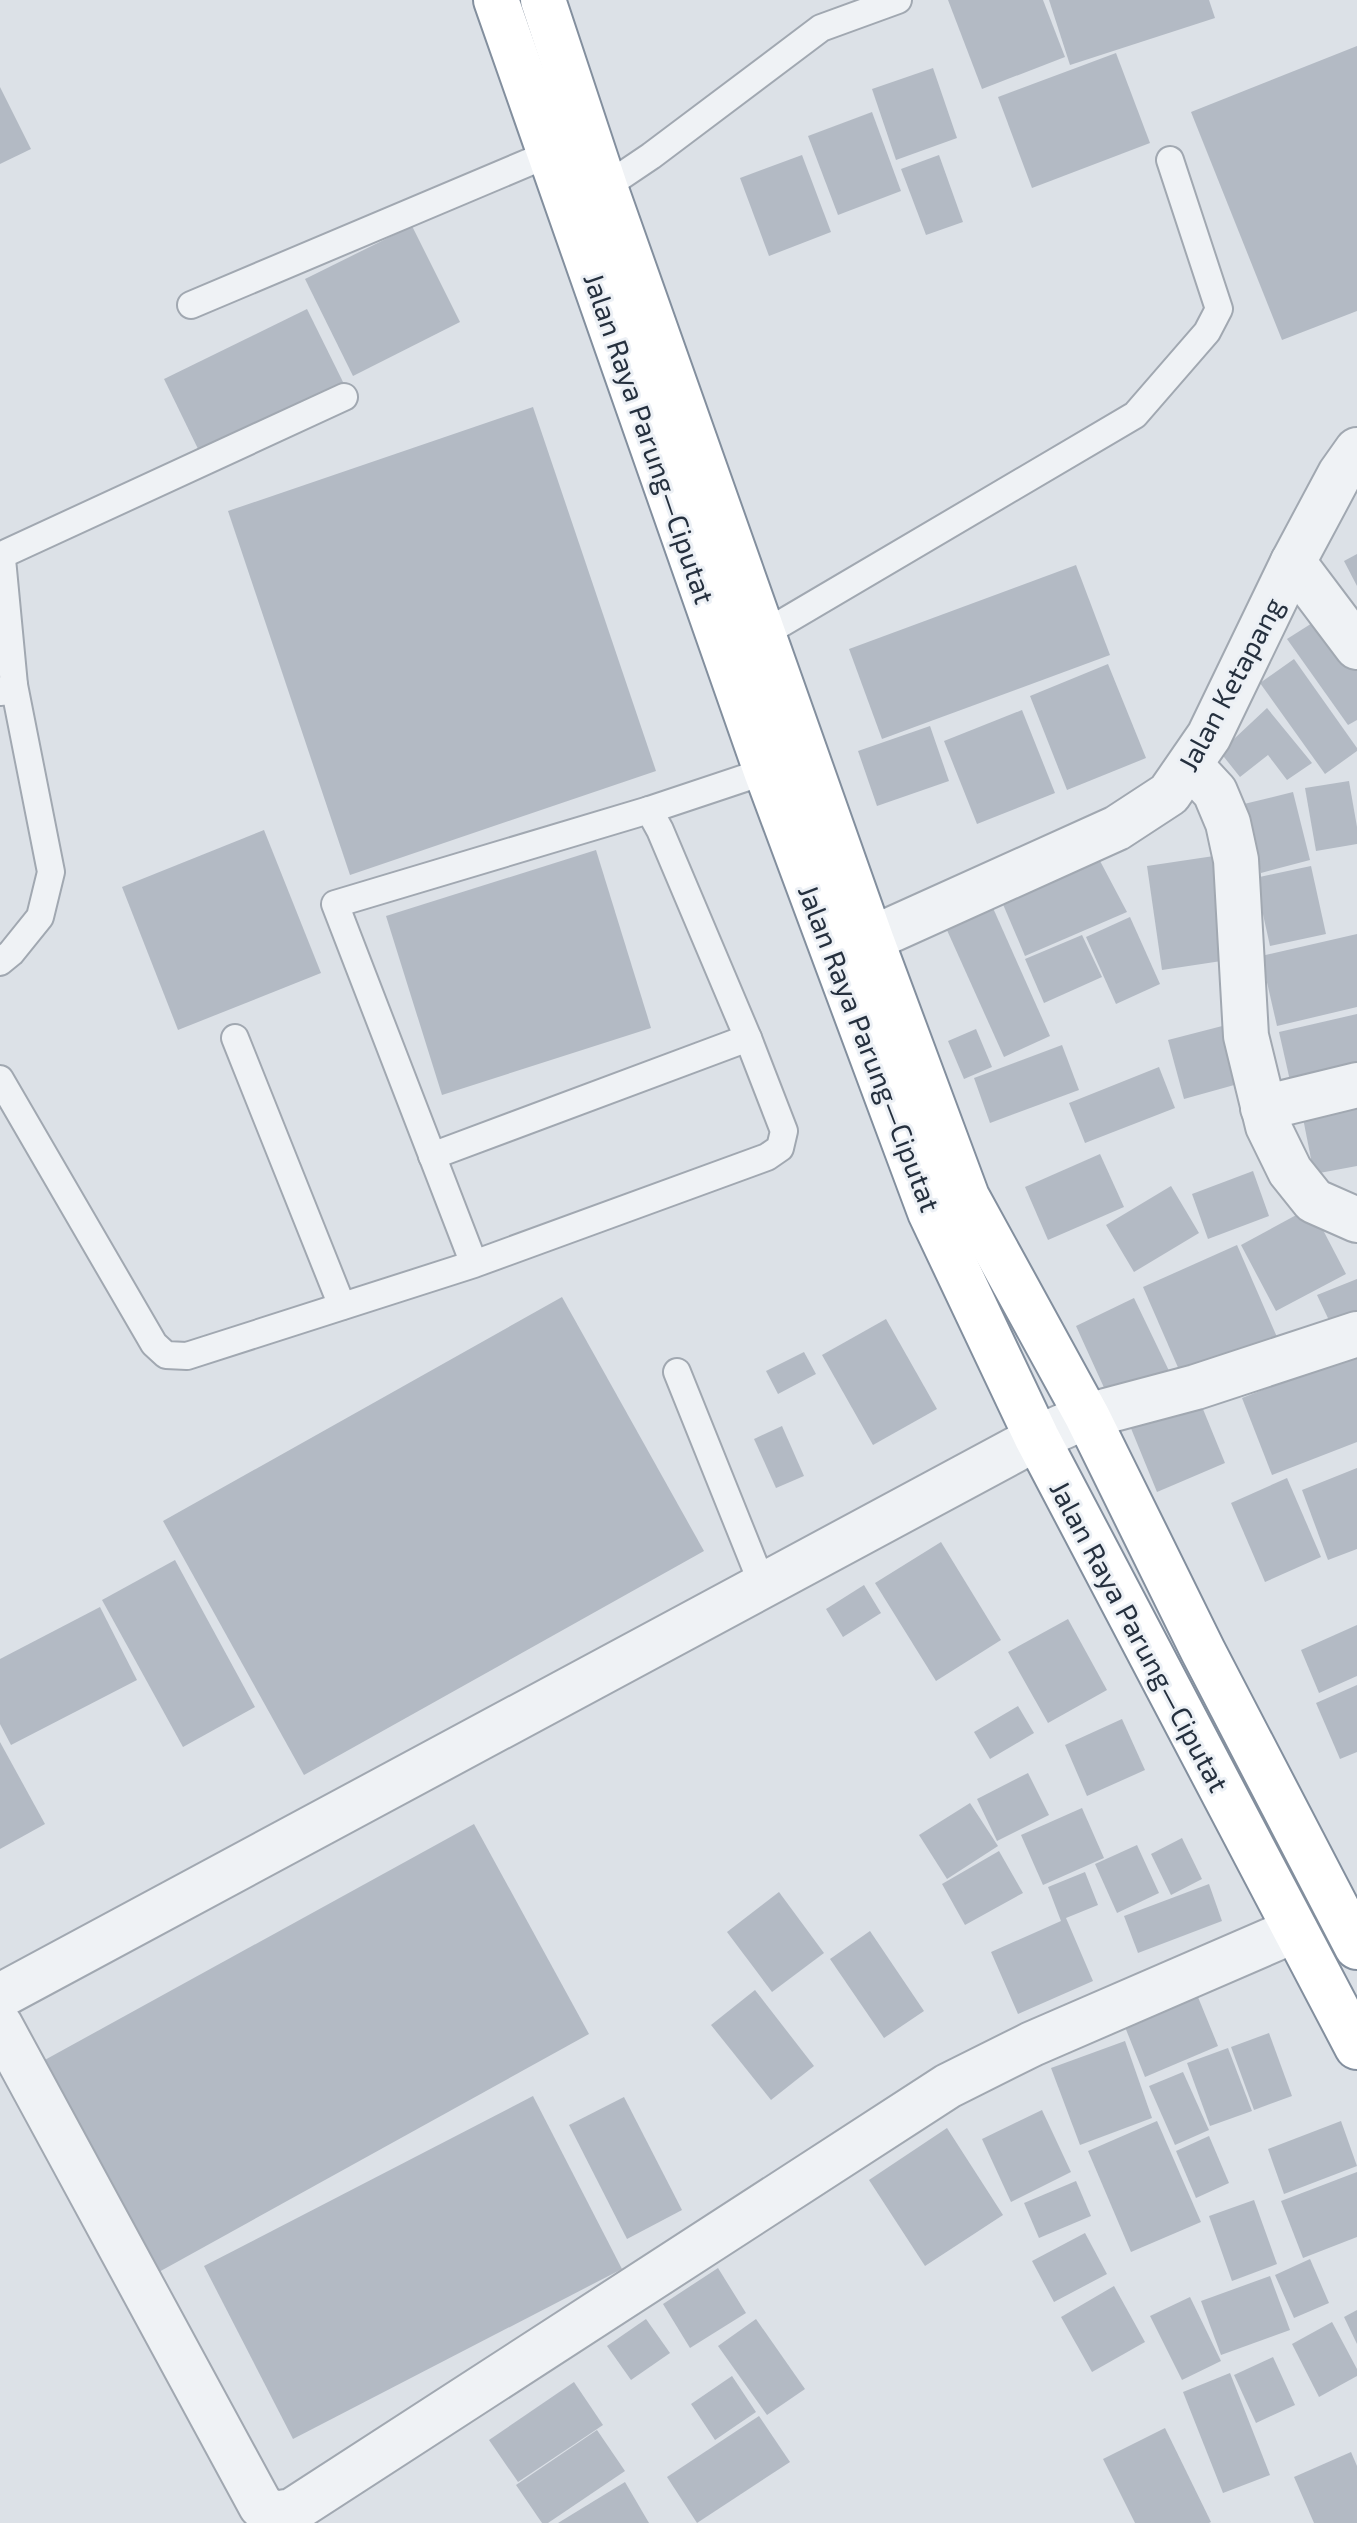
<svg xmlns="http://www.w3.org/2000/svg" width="1357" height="2523" viewBox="0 0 1357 2523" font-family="'Exo 2',sans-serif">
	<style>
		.building { fill: #b3bac4 }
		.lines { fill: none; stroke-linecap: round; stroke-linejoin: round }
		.service-casing { stroke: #a1a8b1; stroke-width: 30 }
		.minor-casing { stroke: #a1a8b1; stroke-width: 48 }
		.tertiary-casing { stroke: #a1a8b1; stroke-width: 48 }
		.trunk-casing { stroke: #838f9e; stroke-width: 48 }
		.service { stroke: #eff2f5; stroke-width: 26 }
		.minor { stroke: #eff2f5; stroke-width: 44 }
		.tertiary { stroke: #eff2f5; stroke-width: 44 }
		.trunk { stroke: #fff; stroke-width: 44 }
		.labels { text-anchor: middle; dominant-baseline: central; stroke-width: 6; stroke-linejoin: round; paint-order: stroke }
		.street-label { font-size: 28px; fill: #25303e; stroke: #ecf0f5 }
	</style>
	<rect width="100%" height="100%" fill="#dce1e7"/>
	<g class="building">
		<path d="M948,0H1043L1065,57L982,89Z"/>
		<path d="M1049,0H1209L1215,18L1070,65Z"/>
		<path d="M1357,46V311L1282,340L1191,112Z"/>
		<path d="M1116,53L1150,143L1032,188L998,97Z"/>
		<path d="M933,68L957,138L896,160L872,89Z"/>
		<path d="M0,87L31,149L0,164Z"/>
		<path d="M872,112L901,191L838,215L808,136Z"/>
		<path d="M802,155L831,232L769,256L740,178Z"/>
		<path d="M939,155L963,222L926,235L901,169Z"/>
		<path d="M412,226L460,322L353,376L305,279Z"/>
		<path d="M307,309L344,384L201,455L164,379Z"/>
		<path d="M533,407L656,771L350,875L228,511Z"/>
		<path d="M1357,554V586L1344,561Z"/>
		<path d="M1076,565L1110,655L882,739L849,649Z"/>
		<path d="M1328,613L1357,655V720L1348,725L1287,639Z"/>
		<path d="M1294,659L1357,748V751L1325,774L1260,683Z"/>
		<path d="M1108,664L1146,758L1067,790L1030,696Z"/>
		<path d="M1267,708L1312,763L1287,780L1268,755L1240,777L1220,752Z"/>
		<path d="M1022,710L1055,793L977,824L944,741Z"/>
		<path d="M930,726L949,781L877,806L858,751Z"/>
		<path d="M1349,781L1357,827V844L1316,851L1305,788Z"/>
		<path d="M1293,792L1310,860L1261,873L1244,804Z"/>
		<path d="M264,830L321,973L178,1030L122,887Z"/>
		<path d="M596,850L651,1028L442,1095L386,916Z"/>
		<path d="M1214,856L1228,960L1162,970L1147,866Z"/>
		<path d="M1099,859L1127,912L1025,956L1002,902Z"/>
		<path d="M1311,866L1326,934L1270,946L1255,878Z"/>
		<path d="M993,908L1050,1036L1004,1057L946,928Z"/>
		<path d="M1130,917L1160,984L1116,1004L1086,937Z"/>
		<path d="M1357,934V1007L1277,1026L1261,956Z"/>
		<path d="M1082,935L1102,977L1044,1003L1025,959Z"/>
		<path d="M1357,1014V1080L1293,1094L1279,1032Z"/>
		<path d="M1230,1024L1245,1082L1184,1099L1168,1040Z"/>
		<path d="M976,1029L992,1067L964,1079L948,1041Z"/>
		<path d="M1062,1045L1079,1090L990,1123L974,1078Z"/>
		<path d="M1159,1067L1175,1108L1085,1143L1069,1103Z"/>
		<path d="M1357,1098V1166L1314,1174L1301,1108Z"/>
		<path d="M1100,1154L1124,1207L1048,1240L1025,1187Z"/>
		<path d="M1253,1171L1269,1216L1208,1239L1192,1194Z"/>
		<path d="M1171,1186L1199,1233L1134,1272L1106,1225Z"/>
		<path d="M1311,1207L1346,1274L1276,1311L1241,1245Z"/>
		<path d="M1237,1245L1277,1337L1183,1379L1143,1287Z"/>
		<path d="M1357,1279V1323L1335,1333L1317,1295Z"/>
		<path d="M562,1297L704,1551L304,1775L163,1521Z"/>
		<path d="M1134,1298L1171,1375L1111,1403L1076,1326Z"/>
		<path d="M886,1319L937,1409L873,1445L822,1355Z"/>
		<path d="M804,1352L816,1374L778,1394L766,1371Z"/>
		<path d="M1357,1353V1442L1272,1475L1242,1398Z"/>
		<path d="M1196,1392L1225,1463L1157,1492L1128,1421Z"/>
		<path d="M782,1426L804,1476L776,1488L754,1439Z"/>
		<path d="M1357,1468V1549L1328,1560L1302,1490Z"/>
		<path d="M1287,1478L1321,1557L1265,1582L1231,1503Z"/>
		<path d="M941,1542L1001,1640L936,1681L875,1583Z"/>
		<path d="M175,1560L255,1707L183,1747L102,1600Z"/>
		<path d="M864,1585L881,1613L843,1637L826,1609Z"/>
		<path d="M100,1607L137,1680L11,1745L0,1724V1659Z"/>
		<path d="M1068,1619L1107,1690L1048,1723L1008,1652Z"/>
		<path d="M1357,1625V1676L1319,1693L1301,1650Z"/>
		<path d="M1357,1685V1752L1340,1759L1316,1703Z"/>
		<path d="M1018,1706L1034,1733L990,1759L974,1732Z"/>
		<path d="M1122,1719L1145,1770L1087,1796L1065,1745Z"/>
		<path d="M0,1742L45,1824L0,1849Z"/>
		<path d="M1028,1773L1049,1815L997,1841L977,1799Z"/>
		<path d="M970,1803L998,1846L947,1879L919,1835Z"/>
		<path d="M1082,1808L1104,1858L1043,1885L1021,1835Z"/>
		<path d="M474,1824L589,2034L148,2278L32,2067Z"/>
		<path d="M1182,1838L1202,1879L1171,1895L1151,1854Z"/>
		<path d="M1137,1845L1159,1893L1117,1913L1095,1864Z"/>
		<path d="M999,1851L1023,1893L965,1925L942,1884Z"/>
		<path d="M1085,1872L1098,1905L1066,1918L1093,1981L1018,2014L991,1952L1061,1921L1048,1887Z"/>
		<path d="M1209,1884L1222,1921L1138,1953L1124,1916Z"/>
		<path d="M779,1892L824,1953L772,1992L727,1932Z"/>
		<path d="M870,1931L924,2011L884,2038L830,1959Z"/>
		<path d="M1191,1980L1218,2046L1145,2077L1119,2012Z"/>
		<path d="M755,1990L814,2066L771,2100L711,2025Z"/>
		<path d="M1269,2033L1292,2096L1254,2110L1231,2047Z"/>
		<path d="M1125,2041L1152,2118L1080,2145L1051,2068Z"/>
		<path d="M1228,2048L1252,2111L1210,2126L1187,2063Z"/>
		<path d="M1183,2072L1209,2130L1175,2145L1149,2086Z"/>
		<path d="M533,2096L622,2269L293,2439L204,2266Z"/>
		<path d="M624,2097L682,2210L627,2239L569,2125Z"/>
		<path d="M1042,2110L1071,2172L1011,2202L982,2139Z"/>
		<path d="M1157,2121L1201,2222L1131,2252L1088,2151Z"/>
		<path d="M1341,2121L1357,2166L1284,2194L1268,2149Z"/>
		<path d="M947,2128L1003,2215L925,2266L869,2180Z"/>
		<path d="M1209,2136L1229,2183L1196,2198L1176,2151Z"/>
		<path d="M1357,2172V2237L1303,2258L1281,2201Z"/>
		<path d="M1076,2181L1091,2216L1039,2238L1024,2203Z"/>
		<path d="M1254,2200L1277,2264L1232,2281L1209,2216Z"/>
		<path d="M1085,2233L1107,2274L1054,2302L1032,2261Z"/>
		<path d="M1310,2259L1329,2303L1294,2318L1275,2275Z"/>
		<path d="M718,2268L746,2313L690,2348L663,2304Z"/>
		<path d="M1270,2276L1290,2330L1221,2355L1201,2301Z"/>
		<path d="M1114,2286L1145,2342L1092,2372L1061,2317Z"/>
		<path d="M1190,2297L1221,2361L1182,2380L1150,2316Z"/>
		<path d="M1357,2310V2344L1344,2317Z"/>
		<path d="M646,2319L670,2353L631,2380L607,2346Z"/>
		<path d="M756,2319L805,2389L767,2415L718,2346Z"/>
		<path d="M1332,2322L1357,2369V2376L1319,2397L1292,2344Z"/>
		<path d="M1273,2357L1295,2405L1256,2423L1234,2375Z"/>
		<path d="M1230,2373L1270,2475L1223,2493L1183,2392Z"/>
		<path d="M732,2376L756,2412L715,2440L691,2404Z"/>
		<path d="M574,2382L603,2425L518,2482L489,2440Z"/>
		<path d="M759,2416L790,2462L697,2523L667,2477Z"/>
		<path d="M1165,2428L1211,2522L1209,2523H1135L1103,2459Z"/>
		<path d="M597,2430L625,2471L548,2523H542L516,2485Z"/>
		<path d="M1351,2452L1357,2466V2523H1314L1294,2477Z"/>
		<path d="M625,2482L649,2523H558Z"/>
	</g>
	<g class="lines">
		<defs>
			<g id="service">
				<path d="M605,187L651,156L821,28L898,0"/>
				<path d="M191,305L551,153"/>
				<path d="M765,633L1135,415L1207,332L1219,309L1170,160"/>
				<path d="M14,685L2,559L6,553L344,397"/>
				<path d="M649,810L766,771"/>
				<path d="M0,962L11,953L40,917L51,872L14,685L1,692"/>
				<path d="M235,1038L342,1306"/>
				<path d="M0,1079L154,1344L166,1355L187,1356L474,1264L767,1157L780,1148L784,1131L748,1038L660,830L649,810L335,904L474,1264"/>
				<path d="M432,1156L748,1038"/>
				<path d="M677,1372L763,1586"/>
			</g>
			<g id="minor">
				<path d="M1293,562L1357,647"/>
				<path d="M1191,766L1215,792L1228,823L1236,860L1246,1036L1268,1126L1290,1171L1314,1201L1357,1220"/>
				<path d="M1263,1108L1357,1085"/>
				<path d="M0,1996L1037,1438L1087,1416L1196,1387L1357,1334"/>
				<path d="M0,2025L261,2506L275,2514L292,2511L948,2086L1032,2044L1295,1930"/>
			</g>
			<path id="tertiary" d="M871,939L1117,828L1169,794L1209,736L1293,562L1340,474L1357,450"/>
			<g id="trunk">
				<path d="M496,0L766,771L930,1212L1037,1438L1357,2047"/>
				<path d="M543,0L605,187L871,939L967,1197L1087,1416L1203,1651L1357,1947"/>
			</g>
		</defs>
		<use href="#service" class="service-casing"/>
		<use href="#minor" class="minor-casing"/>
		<use href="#tertiary" class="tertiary-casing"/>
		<use href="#trunk" class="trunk-casing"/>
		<use href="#service" class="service"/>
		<use href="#minor" class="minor"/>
		<use href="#tertiary" class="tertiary"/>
		<use href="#trunk" class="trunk"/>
	</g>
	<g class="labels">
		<g class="street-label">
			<text transform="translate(650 438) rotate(71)">Jalan Raya Parung—Ciputat</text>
			<text transform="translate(1230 684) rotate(-62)">Jalan Ketapang</text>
			<text transform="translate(870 1048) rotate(69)">Jalan Raya Parung—Ciputat</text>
			<text transform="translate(1140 1636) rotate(62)">Jalan Raya Parung—Ciputat</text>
		</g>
	</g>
</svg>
